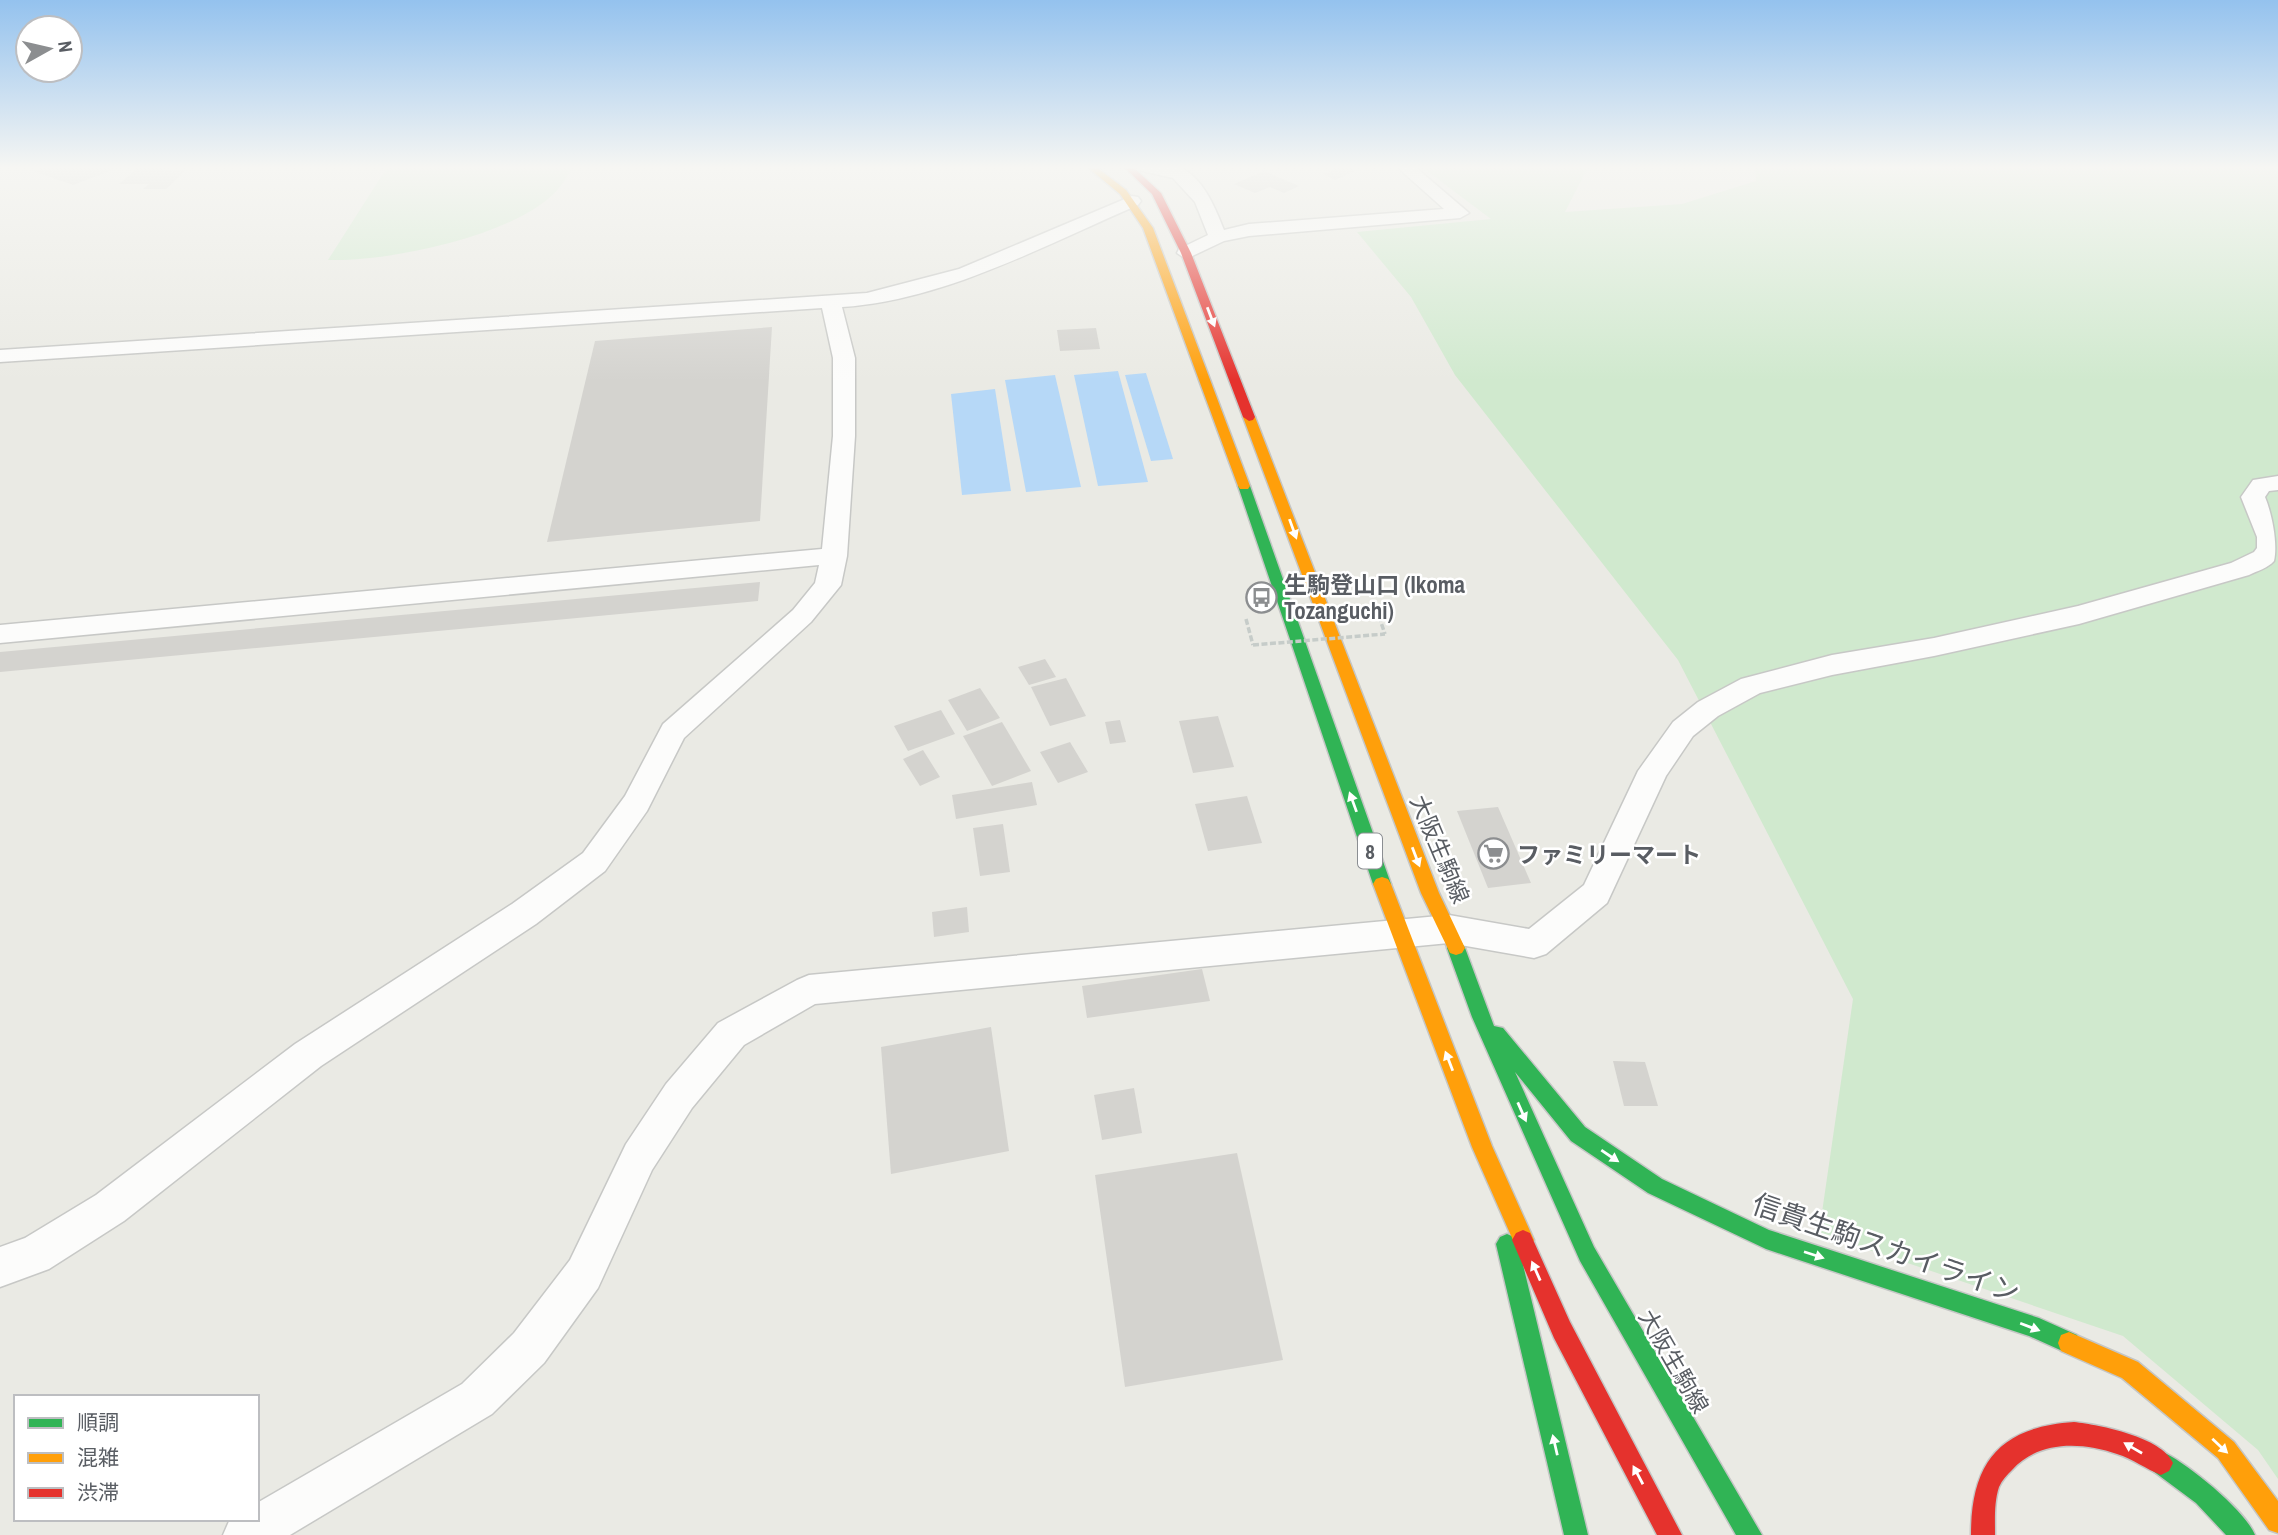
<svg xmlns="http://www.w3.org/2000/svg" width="2278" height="1535" viewBox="0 0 2278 1535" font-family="'Archivo Narrow','Noto Sans JP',sans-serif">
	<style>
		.green { fill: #d0e9ce }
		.water { fill: #b6d8f7 }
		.building { fill: #d4d3cf }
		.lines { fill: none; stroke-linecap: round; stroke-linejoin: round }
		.street-casing { stroke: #c7c8c6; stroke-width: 3 }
		.fast-casing { stroke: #c5c6c5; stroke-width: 3 }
		.slow-casing { stroke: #c5c6c5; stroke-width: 3 }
		.jam-casing { stroke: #c5c6c5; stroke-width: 3 }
		.path { stroke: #c6ccc9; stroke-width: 3.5; stroke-dasharray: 6 2.5; stroke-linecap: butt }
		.street { fill: #fcfcfb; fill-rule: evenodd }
		.fast { fill: #30b455; fill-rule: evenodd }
		.slow { fill: #ff9f0a; fill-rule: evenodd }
		.jam { fill: #e5322d; fill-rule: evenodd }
		.path-bridge { stroke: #c6ccc9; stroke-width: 3.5; stroke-dasharray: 6 2.5; stroke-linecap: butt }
		.oneway { fill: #fff }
		.labels { text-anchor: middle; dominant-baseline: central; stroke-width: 5; stroke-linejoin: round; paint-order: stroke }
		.shield { fill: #fff; stroke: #8b8e92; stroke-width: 2 }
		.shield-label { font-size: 21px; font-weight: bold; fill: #595d63 }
		.poi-label { font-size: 23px; font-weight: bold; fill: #595d63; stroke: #fff; text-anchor: start }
		.street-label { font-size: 23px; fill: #595d63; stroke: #fff }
		.near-street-label { font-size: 28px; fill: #595d63; stroke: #fff }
	</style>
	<rect width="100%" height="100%" fill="#eaeae4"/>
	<g class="green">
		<path d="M573,166C569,173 564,182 559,188C519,236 387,262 328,260L386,169Z"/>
		<path d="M1438,166H1586L1588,167L1565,212L1682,204L1756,181L1755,166H2278V1479L2258,1450L2123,1336L1819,1233L1853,999L1678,660L1455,375L1411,297L1357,232L1491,219L1423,168Z"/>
	</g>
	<g class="water">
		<path d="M1118,371L1148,482L1098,486L1074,375Z"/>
		<path d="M1146,373L1173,459L1151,461L1125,375Z"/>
		<path d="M1055,375L1081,487L1026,492L1005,380Z"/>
		<path d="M995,389L1011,491L962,495L951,394Z"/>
	</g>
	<g class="building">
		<path d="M48,166H123L73,185L33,171Z"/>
		<path d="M140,166H168L163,171L186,170L166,189H143L149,184H119Z"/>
		<path d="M1343,166L1357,170L1335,180L1323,174Z"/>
		<path d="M1264,171L1299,186L1284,193L1270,187L1255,193L1234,184Z"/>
		<path d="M772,327L760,521L547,542L595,341Z"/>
		<path d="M1096,328L1100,349L1060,351L1057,330Z"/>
		<path d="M760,582L758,601L0,672V652Z"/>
		<path d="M1045,659L1056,677L1029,685L1018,667Z"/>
		<path d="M1066,678L1086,716L1050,726L1031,687Z"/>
		<path d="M980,688L1000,718L967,731L948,700Z"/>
		<path d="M941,710L955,734L908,751L894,726Z"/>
		<path d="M1218,716L1234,767L1193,773L1179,721Z"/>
		<path d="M1120,720L1126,742L1110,744L1105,722Z"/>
		<path d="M1002,722L1031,771L992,786L963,736Z"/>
		<path d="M1070,742L1088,772L1058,783L1040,752Z"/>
		<path d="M923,750L940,777L920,786L903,759Z"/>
		<path d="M1032,782L1037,805L956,819L952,795Z"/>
		<path d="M1247,796L1262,843L1208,851L1195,804Z"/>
		<path d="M1498,807L1531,883L1488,888L1457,811Z"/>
		<path d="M1003,824L1010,872L980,876L973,828Z"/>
		<path d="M967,907L969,932L934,937L932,912Z"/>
		<path d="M1202,969L1210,1001L1087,1018L1082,986Z"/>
		<path d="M991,1027L1009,1151L891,1174L881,1047Z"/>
		<path d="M1613,1061L1645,1062L1658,1106H1624Z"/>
		<path d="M1134,1088L1142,1133L1102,1140L1094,1095Z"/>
		<path d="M1237,1153L1283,1360L1125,1387L1095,1175Z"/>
	</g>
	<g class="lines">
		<defs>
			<g id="street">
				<path d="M1135,166C1150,165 1172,163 1185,170C1205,182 1216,210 1224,230L1249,224L1444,209L1396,166H1414L1469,213L1460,218L1249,236L1224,241L1186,259L1177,253L1179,249L1208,235L1195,202L1173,178L1138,170Z"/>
				<path d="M1132,196L1138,197L1141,201L1138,205C1045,245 945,300 842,307L855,358V436L847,556L841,585L811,622L684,738L647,811L605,871L536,924L321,1066L124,1221L49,1269L0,1287V1247L25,1238L96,1195L295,1044L512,904L583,853L625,796L663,724L793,610L815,583L819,565L0,643V625L822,549L833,436V358L822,308L0,362V350L867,293L959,269Z"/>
				<path d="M2278,476V490L2269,491L2265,497C2272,514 2278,544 2274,561C2268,568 2257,571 2249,575L2079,624L1934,656L1832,675L1760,693L1718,716L1693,736L1666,776L1607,903L1546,954L1534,958L1449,943L815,1004L744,1045L692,1108L652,1170L598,1288L544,1363L492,1414L290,1535H223L230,1519H257V1503L462,1384L514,1333L570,1260L626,1144L666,1084L718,1023L797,980L809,975L1449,915L1529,929L1584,885L1638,771L1673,722L1698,702L1741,679L1832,655L1934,638L2078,606L2231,563L2254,552L2257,548V537L2241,497L2253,480Z"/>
			</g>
			<g id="fast">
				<path d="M1244,482L1250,486L1391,884L1388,889L1382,891L1376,889L1373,884L1238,486Z"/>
				<path d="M1456,941L1462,943L1465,948L1494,1026L1503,1028L1585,1127L1662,1179L1769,1230L2039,1318L2077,1335L2080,1343L2077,1351L2069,1354L2029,1336L1766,1249L1648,1193L1571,1141L1515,1072L1594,1247L1762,1535H1736L1580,1261L1472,1017L1447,948L1450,943Z"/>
				<path d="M1507,1234L1514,1237L1518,1244L1588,1535H1564L1496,1244L1500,1237Z"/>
				<path d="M2161,1451C2186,1462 2245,1510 2255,1535H2226L2196,1503L2153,1471L2149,1463L2153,1455Z"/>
			</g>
			<g id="slow">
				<path d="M1086,166H1095L1126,190L1153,228L1250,486L1248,489H1240L1238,486L1143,228L1120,194Z"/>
				<path d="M1249,413L1255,417L1439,893L1465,948L1462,953L1456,955L1450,953L1421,893L1243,417Z"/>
				<path d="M1382,877L1388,879L1391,884L1492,1146L1534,1240L1530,1247L1523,1250L1516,1247L1472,1147L1373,884L1376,879Z"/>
				<path d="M2069,1332L2138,1362L2234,1442L2278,1501V1533L2269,1530L2218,1458L2122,1378L2061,1351L2058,1343L2061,1335Z"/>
			</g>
			<g id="jam">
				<path d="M1123,166H1132L1161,193L1191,253L1255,417L1253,420L1249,421L1243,417L1181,253L1152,194Z"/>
				<path d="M1523,1230L1530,1233L1570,1322L1682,1535H1657L1554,1338L1512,1240L1516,1233Z"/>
				<path d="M2074,1422C2100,1425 2162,1437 2173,1463L2169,1471L2161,1475C2146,1469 2133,1459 2117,1454C2082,1442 2039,1440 2012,1470C2007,1475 2002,1480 1999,1487C1994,1502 1995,1519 1995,1535H1971C1971,1462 2000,1427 2074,1422Z"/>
			</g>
		</defs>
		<use href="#street" class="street-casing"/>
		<use href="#fast" class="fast-casing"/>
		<use href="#slow" class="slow-casing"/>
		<use href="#jam" class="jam-casing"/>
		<g class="path">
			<path d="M1376,608L1385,634"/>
			<path d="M1246,619L1253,645"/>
		</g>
		<use href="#street" class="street"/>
		<use href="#fast" class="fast"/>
		<use href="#slow" class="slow"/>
		<use href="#jam" class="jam"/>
		<path class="path-bridge" d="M1253,645L1385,634"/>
	</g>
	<defs><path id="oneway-solid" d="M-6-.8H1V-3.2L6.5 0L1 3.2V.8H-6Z" transform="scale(1.75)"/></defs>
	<g class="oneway">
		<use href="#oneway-solid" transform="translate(1211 317) rotate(69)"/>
		<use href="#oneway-solid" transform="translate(1293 529) rotate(70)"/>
		<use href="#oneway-solid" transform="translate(1353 802) rotate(-110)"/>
		<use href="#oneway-solid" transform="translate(1416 857) rotate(69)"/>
		<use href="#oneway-solid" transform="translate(1449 1061) rotate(-111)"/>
		<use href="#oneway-solid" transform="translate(1522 1112) rotate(66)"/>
		<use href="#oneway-solid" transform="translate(1610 1156) rotate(34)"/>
		<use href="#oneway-solid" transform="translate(1814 1255) rotate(18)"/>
		<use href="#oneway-solid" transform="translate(1536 1271) rotate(-114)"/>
		<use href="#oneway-solid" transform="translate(2030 1327) rotate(21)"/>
		<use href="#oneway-solid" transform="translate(1555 1445) rotate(-103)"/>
		<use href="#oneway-solid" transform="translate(2220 1446) rotate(43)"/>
		<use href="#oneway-solid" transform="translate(2133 1448) rotate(-150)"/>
		<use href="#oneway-solid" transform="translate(1638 1475) rotate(-118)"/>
	</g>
	<linearGradient id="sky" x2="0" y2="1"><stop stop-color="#94c2ee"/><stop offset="0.44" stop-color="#f6f6f3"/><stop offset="1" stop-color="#f6f6f3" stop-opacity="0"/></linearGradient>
	<rect width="2278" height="381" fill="url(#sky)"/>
	<defs>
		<symbol id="bus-ring" viewBox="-11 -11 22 22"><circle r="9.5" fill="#fff" stroke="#8c8e90" stroke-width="1.5"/><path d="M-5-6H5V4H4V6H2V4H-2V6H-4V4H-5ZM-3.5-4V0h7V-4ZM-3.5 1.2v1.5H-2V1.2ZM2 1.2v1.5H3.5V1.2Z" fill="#8c8e90"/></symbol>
		<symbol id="supermarket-ring" viewBox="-11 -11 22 22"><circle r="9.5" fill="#fff" stroke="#8c8e90" stroke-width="1.5"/><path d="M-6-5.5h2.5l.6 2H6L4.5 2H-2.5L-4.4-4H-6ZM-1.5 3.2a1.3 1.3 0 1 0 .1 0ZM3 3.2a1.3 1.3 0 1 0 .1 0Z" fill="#8c8e90"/></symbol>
	</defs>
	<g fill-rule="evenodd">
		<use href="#bus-ring" x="1244" y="580" width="35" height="35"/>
		<use href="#supermarket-ring" x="1476" y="836" width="35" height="35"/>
	</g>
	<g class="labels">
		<rect class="shield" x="1358" y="833.5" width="24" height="35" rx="5"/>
		<g class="shield-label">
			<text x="1370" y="851">8</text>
		</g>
		<g class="poi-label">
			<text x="1284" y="584">生駒登山口 (Ikoma<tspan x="1284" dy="26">Tozanguchi)</tspan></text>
			<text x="1517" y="854">ファミリーマート</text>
		</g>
		<g class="street-label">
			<text transform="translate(1440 849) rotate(67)">大阪生駒線</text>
			<text transform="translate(1674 1361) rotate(60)">大阪生駒線</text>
		</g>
		<g class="near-street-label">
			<text transform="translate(1886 1248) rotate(19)">信貴生駒スカイライン</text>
		</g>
	</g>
	<rect x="14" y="1395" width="245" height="126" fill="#ffffff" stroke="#bdbec1" stroke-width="2"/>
	<rect x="28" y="1418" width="35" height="10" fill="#30b455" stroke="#bdbec1" stroke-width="2"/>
	<text x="77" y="1430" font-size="21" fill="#595d63">順調</text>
	<rect x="28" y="1453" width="35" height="10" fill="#ff9f0a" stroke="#bdbec1" stroke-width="2"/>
	<text x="77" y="1465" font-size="21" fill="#595d63">混雑</text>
	<rect x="28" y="1488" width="35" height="10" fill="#e5322d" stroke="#bdbec1" stroke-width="2"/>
	<text x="77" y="1500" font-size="21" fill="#595d63">渋滞</text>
	<g transform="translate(49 49) rotate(82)"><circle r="33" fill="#ffffff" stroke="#bdbec1" stroke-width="2"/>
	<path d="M0-5L12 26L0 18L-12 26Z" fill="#8c8e90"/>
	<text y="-10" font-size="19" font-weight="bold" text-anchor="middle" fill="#595d63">N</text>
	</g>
</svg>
